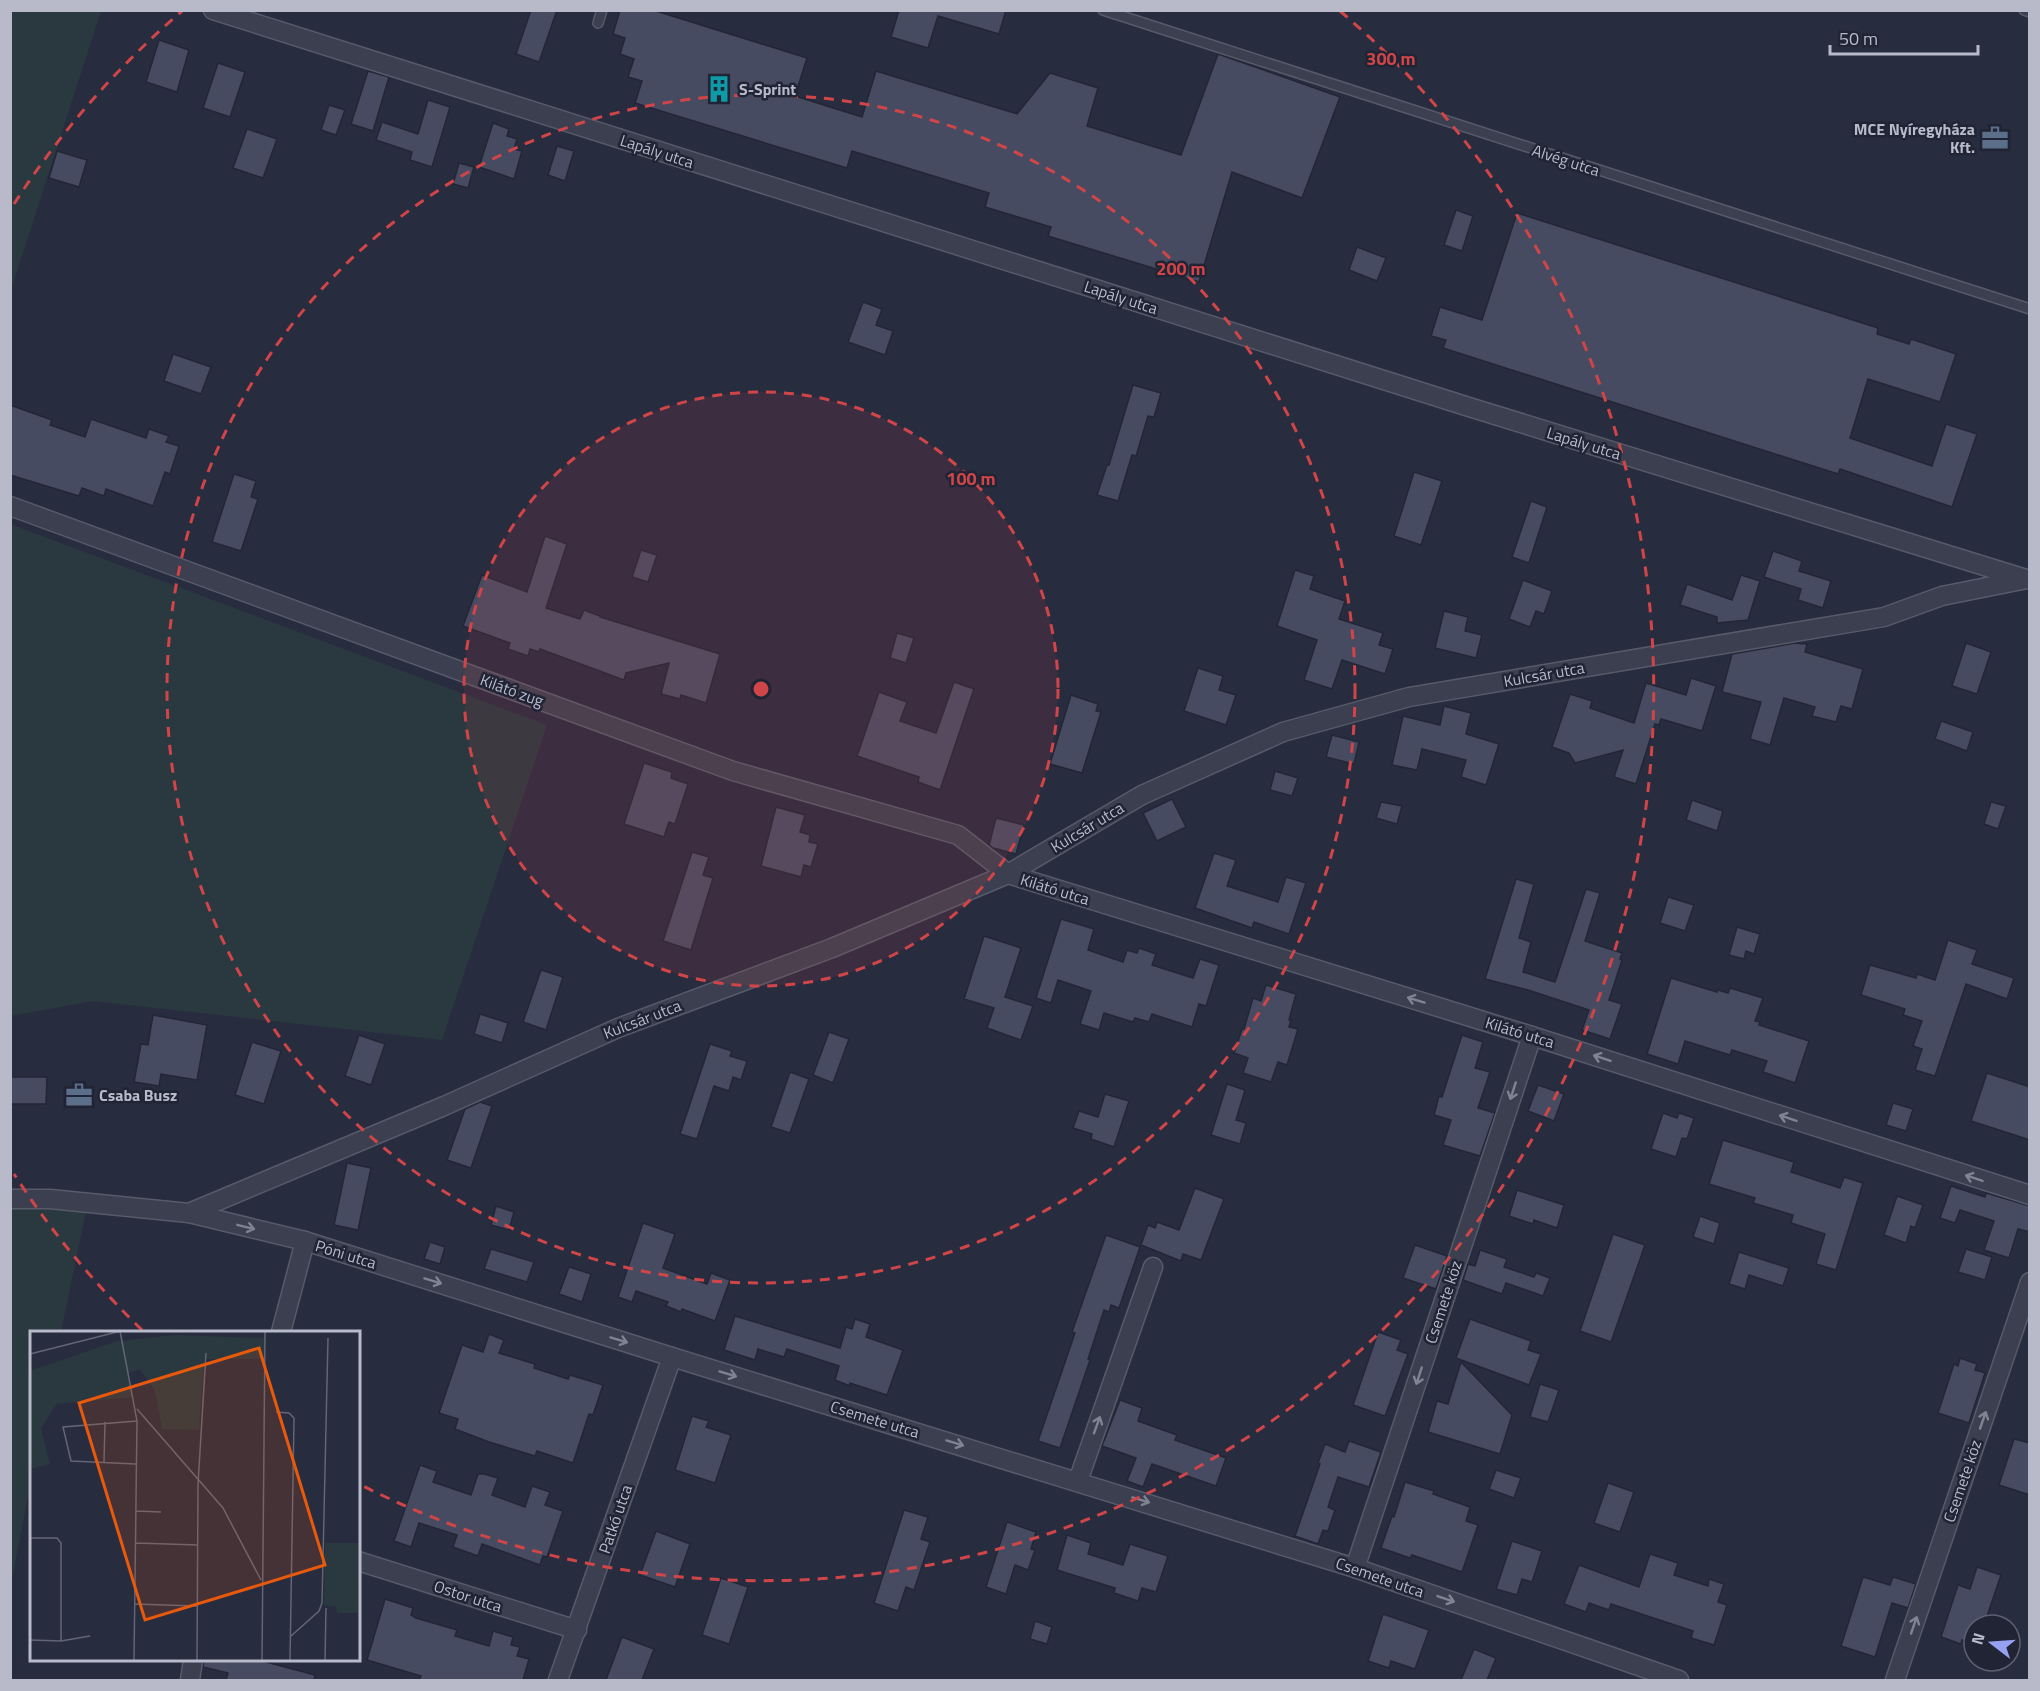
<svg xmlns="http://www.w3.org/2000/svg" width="2040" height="1691" viewBox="0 0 2040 1691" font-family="'Titillium Web',sans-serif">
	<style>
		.green { fill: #2a3840 }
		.building { fill: #474b61; stroke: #222636; stroke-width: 1.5 }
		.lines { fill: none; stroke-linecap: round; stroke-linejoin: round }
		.service-casing { stroke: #565a69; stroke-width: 12 }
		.minor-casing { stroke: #565a69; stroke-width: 21 }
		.service { stroke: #3b3f4f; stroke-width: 9 }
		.minor { stroke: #3b3f4f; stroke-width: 18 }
		.oneway { stroke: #808392 }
		.ring { fill: none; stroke: #d04548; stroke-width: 3; stroke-dasharray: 10 8 }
		.labels { text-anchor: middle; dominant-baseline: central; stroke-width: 5; stroke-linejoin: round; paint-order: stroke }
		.poi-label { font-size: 16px; font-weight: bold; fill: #b8bac9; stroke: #202434; text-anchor: start }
		.street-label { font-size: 16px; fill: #b8bac9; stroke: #202434 }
		.inset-road { fill: none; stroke: #626576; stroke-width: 1.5 }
		.view { fill: #e8590c; fill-opacity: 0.15; stroke: #e8590c; stroke-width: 3 }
		.inset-edge { fill: none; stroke: #b8bac9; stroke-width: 3 }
		.centre { fill: #d04548; stroke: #202434; stroke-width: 3 }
		.ring-label { font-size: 18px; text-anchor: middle; font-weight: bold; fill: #d04548; stroke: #202434; stroke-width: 5; stroke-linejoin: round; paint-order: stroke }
	</style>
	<rect width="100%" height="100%" fill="#282c3f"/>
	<g class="green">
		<path d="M10,11H101L11,290H10Z"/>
		<path d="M10,524L547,725L442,1040L93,1001L11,1016Z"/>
		<path d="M11,1206L86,1211L61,1332H32L31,1481L11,1585Z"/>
	</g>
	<g class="building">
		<path d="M531,10H557L539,62L516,54Z"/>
		<path d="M620,10H653L807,58L795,96L862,117L876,71L1017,114L1050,73L1098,88L1087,126L1181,155L1218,54L1340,97L1302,198L1232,172L1199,282L1048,236L1051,227L985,207L989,193L852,151L847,168L635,103L642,81L628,77L634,59L620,54L625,38L613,34Z"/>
		<path d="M899,10H1006L999,34L938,16L928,48L891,37Z"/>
		<path d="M159,40L189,50L177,92L146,82Z"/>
		<path d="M218,63L245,72L230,117L203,108Z"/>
		<path d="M368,71L389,77L373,131L351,124Z"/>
		<path d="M428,100L450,107L432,167L410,160L412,152L376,140L382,122L418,134Z"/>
		<path d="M329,105L345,110L336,135L321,130Z"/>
		<path d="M493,123L509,129L507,136L517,139L514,149L522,151L514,179L479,167Z"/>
		<path d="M247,129L277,139L263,178L233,168Z"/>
		<path d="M557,146L574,151L565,181L548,175Z"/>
		<path d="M57,151L87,160L79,187L49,178Z"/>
		<path d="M459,163L474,167L468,188L453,184Z"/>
		<path d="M1456,210L1473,216L1462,251L1444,245Z"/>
		<path d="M1517,213L1878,328L1877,334L1909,344L1911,339L1956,354L1940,402L1868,379L1850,438L1932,466L1946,424L1977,434L1952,507L1840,469L1838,474L1443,348L1446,340L1431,336L1440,307L1482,320Z"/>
		<path d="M1357,247L1386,258L1377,281L1349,270Z"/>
		<path d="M863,302L882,309L876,325L893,331L885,355L848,342Z"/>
		<path d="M173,354L211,367L201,394L164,381Z"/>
		<path d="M1133,385L1161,393L1154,417L1148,416L1136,456L1132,455L1118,501L1097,495L1107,465H1109Z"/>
		<path d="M10,405L52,420L50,425L85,437L91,419L146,438L149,429L169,436L166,442L179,446L170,474L165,472L153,506L106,489L104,496L82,488L79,496L10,475Z"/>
		<path d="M1414,472L1442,481L1421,545L1394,536Z"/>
		<path d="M234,474L256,481L251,497L258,499L241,551L212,542Z"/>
		<path d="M1531,501L1547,507L1529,563L1512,557Z"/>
		<path d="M545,536L567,544L546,608L580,619L584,610L600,616V617L720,654L706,703L681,695L680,699L661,694L669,663L626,673L624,680L540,649L539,652L530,649L528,656L508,649L510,643L463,626L482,575L527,592Z"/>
		<path d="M641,550L657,555L648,582L632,577Z"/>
		<path d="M1773,551L1802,561L1799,571L1831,581L1823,608L1798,600L1801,589L1764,577Z"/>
		<path d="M1295,570L1314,576L1310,589L1345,601L1339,619L1383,633L1379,645L1393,649L1385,674L1342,660L1332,689L1304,680L1317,640L1277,626Z"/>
		<path d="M1741,575L1760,581L1748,620L1717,623V617L1680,605L1687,584L1732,600Z"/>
		<path d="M1523,580L1552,591L1544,614L1536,611L1530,627L1509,619Z"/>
		<path d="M1444,611L1468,617L1465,631L1482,635L1476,658L1435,648Z"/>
		<path d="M897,633L914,638L906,663L890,658Z"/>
		<path d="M1795,643L1807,644L1805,652L1863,669L1852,709L1841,706L1836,722L1812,716L1815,707L1784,698L1770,745L1750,739L1761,702L1722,692L1732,654Z"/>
		<path d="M1966,643L1991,652L1977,694L1952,686Z"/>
		<path d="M1198,668L1223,676L1219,690L1236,695L1226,725L1184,711Z"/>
		<path d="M1691,678L1716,686L1702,731L1661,719L1659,725L1655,724L1636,784L1614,777L1623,750L1575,763L1569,753L1552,747L1570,694L1592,701L1590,708L1634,723L1646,683L1686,695Z"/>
		<path d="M954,682L974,689L940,790L918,782L919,777L857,756L879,692L907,702L900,721L936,733Z"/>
		<path d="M1071,695L1098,704L1096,711L1101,712L1082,773L1050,764Z"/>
		<path d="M1444,706L1471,713L1466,734L1499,744L1486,785L1461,777L1466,760L1422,749L1417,770L1392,765L1403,716L1440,725Z"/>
		<path d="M1941,721L1973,732L1967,751L1935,739Z"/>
		<path d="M1332,735L1359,742L1354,764L1326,757Z"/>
		<path d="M644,763L672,772L671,778L688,784L675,824L669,822L664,837L624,824Z"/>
		<path d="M1275,771L1298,778L1292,796L1270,790Z"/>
		<path d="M1172,799L1186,827L1157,841L1143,813Z"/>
		<path d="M1692,800L1723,811L1717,831L1686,820Z"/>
		<path d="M1381,802L1402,806L1397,824L1376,818Z"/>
		<path d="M1991,802L2006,806L1998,829L1984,824Z"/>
		<path d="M776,807L805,815L800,832L810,835L809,842L818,844L811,867L804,865L801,877L761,866Z"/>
		<path d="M996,818L1024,825L1016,854L993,848L989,845Z"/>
		<path d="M692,852L709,857L703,875L713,878L691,950L663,941Z"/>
		<path d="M1214,853L1236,860L1227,886L1278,902L1286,877L1306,883L1289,934L1254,922L1252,928L1195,908Z"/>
		<path d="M1516,879L1534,884L1519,938L1531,942L1523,972L1555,982L1586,889L1600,893L1585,941L1622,953L1620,959L1622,960L1609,1000L1622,1004L1610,1039L1582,1030L1589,1010L1528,990L1485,979Z"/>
		<path d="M1668,897L1694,905L1685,931L1660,923Z"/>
		<path d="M1061,919L1094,929L1088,950L1123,962L1127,950L1137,953L1139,948L1156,954L1152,965L1193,978L1200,959L1219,965L1206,1006L1199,1004L1192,1027L1152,1014L1149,1022L1135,1018L1133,1022L1104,1013L1099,1030L1080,1024L1091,991L1058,980L1051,1003L1036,998Z"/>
		<path d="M1737,927L1760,934L1754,954L1746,951L1744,959L1729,955Z"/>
		<path d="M984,936L1021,948L1005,997L1033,1006L1021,1040L987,1028L994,1008L964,999Z"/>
		<path d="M1948,940L1977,950L1972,964L2014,978L2007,999L1966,984L1935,1076L1915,1070L1922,1049L1913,1046L1922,1021L1903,1015L1905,1009L1861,995L1870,965L1916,978L1917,974L1935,980Z"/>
		<path d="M541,970L563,977L546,1030L523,1022Z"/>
		<path d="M1671,978L1717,992L1718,990L1728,993L1730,988L1763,998L1755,1021L1760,1022L1759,1025L1809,1041L1795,1083L1763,1072L1767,1061L1732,1050L1730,1055L1685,1041L1678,1064L1647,1054Z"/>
		<path d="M1266,985L1296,994L1289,1020H1291L1289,1027L1298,1029L1287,1065L1278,1062L1271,1082L1243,1073L1248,1058L1234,1053L1242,1029H1244L1253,998L1261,1001Z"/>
		<path d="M480,1014L508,1023L502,1043L474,1034Z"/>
		<path d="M153,1015L207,1025L197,1080L161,1074L159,1086L134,1082L141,1044L148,1045Z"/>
		<path d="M829,1032L849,1039L833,1083L813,1075Z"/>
		<path d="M359,1035L385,1044L371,1085L345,1076Z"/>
		<path d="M1462,1035L1483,1042L1475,1068L1490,1072L1478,1108L1495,1113L1480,1156L1443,1145L1451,1120L1434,1115L1439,1096L1442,1097Z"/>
		<path d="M252,1042L281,1051L264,1104L235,1095Z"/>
		<path d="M710,1044L732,1051L730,1056L747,1061L741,1080L733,1077L729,1091L714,1086L697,1139L680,1134Z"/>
		<path d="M790,1072L809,1079L790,1133L771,1127Z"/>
		<path d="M1987,1073L2030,1087V1140L1971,1121Z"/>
		<path d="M10,1077H47L46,1104H10Z"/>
		<path d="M1227,1084L1245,1090L1236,1120L1246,1123L1240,1144L1211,1135Z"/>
		<path d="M1538,1085L1564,1094L1554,1121L1528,1111Z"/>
		<path d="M1105,1094L1129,1101L1114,1147L1091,1139L1092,1134L1073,1128L1079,1111L1098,1117Z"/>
		<path d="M480,1102L492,1106L471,1168L447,1160L465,1109Z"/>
		<path d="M1893,1103L1913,1109L1906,1131L1886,1125Z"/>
		<path d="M1663,1113L1677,1118L1679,1113L1694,1118L1687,1139L1682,1138L1676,1157L1651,1149Z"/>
		<path d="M1723,1140L1794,1162L1791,1172L1840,1188L1844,1177L1863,1183L1836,1270L1816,1264L1825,1234L1791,1223L1793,1215L1753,1203L1755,1198L1709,1184Z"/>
		<path d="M347,1163L371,1168L358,1230L334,1225Z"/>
		<path d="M1951,1186L1985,1197L1986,1193L2030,1206V1232L2018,1229L2009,1258L1984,1250L1994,1221L1960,1210L1955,1223L1940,1218Z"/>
		<path d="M1195,1188L1224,1199L1201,1260L1183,1254L1181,1261L1141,1245L1148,1225L1155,1228L1157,1222L1179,1230Z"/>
		<path d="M1517,1190L1564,1205L1557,1228L1534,1220L1533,1224L1509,1216Z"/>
		<path d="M1897,1196L1923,1205L1915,1228L1911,1226L1906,1243L1884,1235Z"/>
		<path d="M496,1206L514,1212L509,1230L491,1225Z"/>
		<path d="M1700,1216L1720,1223L1714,1244L1693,1237Z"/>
		<path d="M643,1223L675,1234L663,1268L707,1284L711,1273L730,1280L715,1321L682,1309L681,1312L666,1306L668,1302L636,1291L632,1302L618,1297Z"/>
		<path d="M1613,1234L1645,1245L1611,1342L1580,1331Z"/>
		<path d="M1106,1235L1140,1247L1119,1308L1111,1305L1109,1312L1104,1310L1088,1359L1090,1360L1060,1448L1038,1441L1075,1333L1072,1332Z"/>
		<path d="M430,1242L445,1247L440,1264L424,1259Z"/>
		<path d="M1415,1245L1447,1256L1436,1289L1403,1278Z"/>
		<path d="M491,1249L534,1262L527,1282L484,1269Z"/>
		<path d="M1966,1249L1992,1257L1985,1280L1958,1272Z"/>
		<path d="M1480,1250L1507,1259L1504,1267L1534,1277L1536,1273L1550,1278L1543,1296L1506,1283L1502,1294L1463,1280L1468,1264L1475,1266Z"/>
		<path d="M1739,1252L1789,1268L1783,1286L1749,1275L1745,1289L1729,1284Z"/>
		<path d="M569,1267L591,1274L582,1302L559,1294Z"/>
		<path d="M735,1316L840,1348L846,1327L852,1329L855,1319L870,1324L866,1337L903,1350L887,1395L850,1383V1386L835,1380L839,1366L787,1349L784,1357L758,1349L755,1360L724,1350Z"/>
		<path d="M1470,1319L1531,1341L1528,1350L1541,1354L1529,1385L1456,1358Z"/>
		<path d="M1378,1332L1401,1340L1397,1350L1408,1354L1385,1416L1353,1405Z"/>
		<path d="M489,1334L504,1340L499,1353L535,1364L534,1368L568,1379L570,1375L603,1385L593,1415L589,1414L573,1463L537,1451L535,1456L489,1442L455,1429L458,1419L439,1413L462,1345L483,1352Z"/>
		<path d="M1960,1358L1977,1364L1975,1370L1985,1373L1969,1423L1938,1413L1954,1364L1958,1366Z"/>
		<path d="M1461,1362L1512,1415L1500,1454L1428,1432L1437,1401L1448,1404Z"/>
		<path d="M1540,1384L1559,1390L1548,1422L1530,1417Z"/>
		<path d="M1120,1400L1142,1408L1138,1421L1177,1435L1175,1440L1226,1458L1216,1486L1152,1464L1143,1487L1127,1481L1136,1458L1102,1446Z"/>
		<path d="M692,1416L709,1421L706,1427L731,1435L715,1483L675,1470Z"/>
		<path d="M2014,1439L2030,1443V1495L1999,1485Z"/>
		<path d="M1349,1441L1381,1452L1369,1487L1338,1477L1328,1507L1335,1510L1328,1531L1323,1530L1318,1544L1295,1536L1320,1464L1318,1463L1325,1444L1345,1452Z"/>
		<path d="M420,1465L437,1471L433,1482L471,1495L478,1474H484L498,1478L492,1495L525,1507L532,1486L550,1492L545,1505L563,1511L547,1557L543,1556L540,1565L482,1544L478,1556L453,1547L457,1535L419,1523L411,1547L394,1541Z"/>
		<path d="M1496,1470L1521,1478L1514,1498L1489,1489Z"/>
		<path d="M1405,1482L1434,1491L1433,1494L1470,1507L1466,1521L1478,1525L1462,1572L1412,1555L1410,1558L1381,1548L1392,1516L1394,1517Z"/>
		<path d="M1608,1483L1634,1492L1620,1532L1594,1523Z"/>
		<path d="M904,1510L928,1517L921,1539L930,1542L914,1590L906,1587L898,1611L874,1603Z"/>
		<path d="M1007,1522L1036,1532L1031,1549L1035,1550L1028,1570L1015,1565L1006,1594L986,1587Z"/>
		<path d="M656,1531L690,1544L675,1587L640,1575Z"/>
		<path d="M1067,1535L1091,1543L1088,1554L1123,1565L1130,1544L1168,1556L1156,1592L1142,1588L1138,1601L1114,1593L1115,1588L1057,1570Z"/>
		<path d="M1512,1541L1542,1551L1532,1582L1522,1579L1517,1595L1496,1589Z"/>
		<path d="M1650,1554L1678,1563L1674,1575L1708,1586L1709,1579L1724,1584L1718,1602L1727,1605L1714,1645L1691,1638L1693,1631L1611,1604L1609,1610L1589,1603L1586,1612L1564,1604L1579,1565L1639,1587Z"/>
		<path d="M1977,1567L2001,1575L1984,1625H1974V1644L1962,1640L1961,1644L1941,1637L1958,1585L1970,1589Z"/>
		<path d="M1863,1577L1890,1585L1893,1577L1916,1584L1908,1608L1892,1603L1875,1657L1841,1646Z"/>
		<path d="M721,1578L748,1587L729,1644L702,1635Z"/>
		<path d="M385,1599L413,1608L411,1615L416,1618L457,1630L455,1636L489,1646L493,1631L513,1637L511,1645L520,1647L517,1656L529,1659L523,1680H419L421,1676L367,1660Z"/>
		<path d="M1383,1614L1429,1630L1415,1669L1391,1661L1389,1668L1368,1661Z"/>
		<path d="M1035,1621L1052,1627L1047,1644L1030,1639Z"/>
		<path d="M622,1637L654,1649L642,1680H606Z"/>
		<path d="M1474,1649L1496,1658L1487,1680H1461Z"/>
		<path d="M204,1659H255L315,1675L314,1680H226L228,1673L203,1667Z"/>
	</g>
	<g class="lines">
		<defs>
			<g id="service">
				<path d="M1103,10L2030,309"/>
				<path d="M2024,10L2030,12"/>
				<path d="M598,23L602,10"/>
			</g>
			<g id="minor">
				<path d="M213,10L1469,407L2023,578"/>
				<path d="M10,506L733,771L958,835L1008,874L1532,1036L2030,1195"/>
				<path d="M10,1199H50L189,1213L305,1241L672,1357L1355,1568L1679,1680"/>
				<path d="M189,1213L444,1106L618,1028L832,948L1008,874L1142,795L1283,732L1409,697L1884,617L1942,596L2027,579"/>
				<path d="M281,1332L305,1241"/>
				<path d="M1078,1481L1153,1267"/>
				<path d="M358,1561L577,1630"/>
				<path d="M1355,1568L1532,1036"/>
				<path d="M190,1680L193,1660"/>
				<path d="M558,1680L672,1357"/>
				<path d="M1895,1680L2030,1282"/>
			</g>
		</defs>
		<use href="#service" class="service-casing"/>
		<use href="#minor" class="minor-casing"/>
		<use href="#service" class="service"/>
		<use href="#minor" class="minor"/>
	</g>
	<defs><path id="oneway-shaft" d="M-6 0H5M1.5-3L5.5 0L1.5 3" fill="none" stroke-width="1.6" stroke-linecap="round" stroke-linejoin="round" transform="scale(1.5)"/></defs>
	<g class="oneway">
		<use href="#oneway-shaft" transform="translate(1416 1000) rotate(-163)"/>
		<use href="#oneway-shaft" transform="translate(1602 1058) rotate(-162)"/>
		<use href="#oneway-shaft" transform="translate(1513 1091) rotate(108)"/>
		<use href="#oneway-shaft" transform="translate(1788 1118) rotate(-162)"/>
		<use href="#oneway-shaft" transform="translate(1974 1178) rotate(-162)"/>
		<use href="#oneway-shaft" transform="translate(246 1227) rotate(14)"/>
		<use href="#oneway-shaft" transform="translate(433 1281) rotate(17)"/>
		<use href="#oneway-shaft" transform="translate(619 1340) rotate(17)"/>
		<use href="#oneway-shaft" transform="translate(728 1374) rotate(17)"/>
		<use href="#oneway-shaft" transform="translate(1419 1376) rotate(108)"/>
		<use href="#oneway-shaft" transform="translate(1983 1420) rotate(-71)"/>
		<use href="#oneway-shaft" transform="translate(1097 1425) rotate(-70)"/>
		<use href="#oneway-shaft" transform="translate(955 1443) rotate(17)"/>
		<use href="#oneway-shaft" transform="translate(1141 1500) rotate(17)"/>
		<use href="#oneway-shaft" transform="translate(1446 1599) rotate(19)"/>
		<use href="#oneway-shaft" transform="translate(1914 1625) rotate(-71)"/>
	</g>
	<circle cx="761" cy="689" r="297" fill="#d04548" fill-opacity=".12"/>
	<g class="ring">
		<circle cx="761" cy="689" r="297"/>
		<circle cx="761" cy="689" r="594"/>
		<path d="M142 1330A891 891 0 0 1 14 1174M14 204A891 891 0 0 1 182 11M1340 11A891 891 0 0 1 363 1486"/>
	</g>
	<defs>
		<symbol id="building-bare" viewBox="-9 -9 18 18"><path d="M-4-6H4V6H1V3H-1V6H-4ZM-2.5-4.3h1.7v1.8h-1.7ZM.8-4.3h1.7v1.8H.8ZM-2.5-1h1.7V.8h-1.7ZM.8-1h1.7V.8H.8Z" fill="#0f9aa8" stroke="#202434" stroke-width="2.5" paint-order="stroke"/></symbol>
		<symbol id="office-bare" viewBox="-9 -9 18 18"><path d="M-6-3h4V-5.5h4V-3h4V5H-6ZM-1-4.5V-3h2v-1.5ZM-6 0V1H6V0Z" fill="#5c6f8a" stroke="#202434" stroke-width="2.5" paint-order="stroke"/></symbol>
	</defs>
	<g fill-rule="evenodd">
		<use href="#building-bare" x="700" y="70" width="38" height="38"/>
		<use href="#office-bare" x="1976" y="119" width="38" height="38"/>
		<use href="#office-bare" x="60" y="1076" width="38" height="38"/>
	</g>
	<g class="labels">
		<g class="poi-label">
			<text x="739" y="89">S-Sprint</text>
			<text x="1975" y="129" text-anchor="end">MCE Nyíregyháza<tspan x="1975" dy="18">Kft.</tspan></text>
			<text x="99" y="1095">Csaba Busz</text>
		</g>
		<g class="street-label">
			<text transform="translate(657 151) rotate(18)">Lapály utca</text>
			<text transform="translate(1566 160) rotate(18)">Alvég utca</text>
			<text transform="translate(1121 297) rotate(18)">Lapály utca</text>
			<text transform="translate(1584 443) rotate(17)">Lapály utca</text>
			<text transform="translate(1544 674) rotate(-10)">Kulcsár utca</text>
			<text transform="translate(512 690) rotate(20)">Kilátó zug</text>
			<text transform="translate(1087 827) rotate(-31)">Kulcsár utca</text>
			<text transform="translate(1055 889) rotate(17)">Kilátó utca</text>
			<text transform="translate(642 1019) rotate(-21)">Kulcsár utca</text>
			<text transform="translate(1520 1032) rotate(17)">Kilátó utca</text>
			<text transform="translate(346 1254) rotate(17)">Póni utca</text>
			<text transform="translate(1443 1302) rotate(-72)">Csemete köz</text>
			<text transform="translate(875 1419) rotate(17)">Csemete utca</text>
			<text transform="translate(1962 1481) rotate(-71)">Csemete köz</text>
			<text transform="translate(615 1519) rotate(-71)">Patkó utca</text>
			<text transform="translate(1380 1577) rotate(19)">Csemete utca</text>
			<text transform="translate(468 1596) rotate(18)">Ostor utca</text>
		</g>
	</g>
	<g transform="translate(30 1331)">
		<rect width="330" height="330" fill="#282c3f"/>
		<path d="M144,4L236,7L235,28H174L169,99L132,98L125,60L110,38L97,43L103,66L26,73L11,98L20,133L0,138V40L87,10ZM295,212H330L328,282H307L306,275H294Z" fill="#2a3840"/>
		<path class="inset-road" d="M90,0L107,90L104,330M0,23L91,0M107,78L193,177L231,249M246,81L259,82L264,87L260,330M74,131L75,91M106,133L41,130L33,96L107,90M106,180L131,181M0,207H27L31,212V310L0,309M106,212L168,214M104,273L167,275M261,305L289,280L292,272L298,7M31,310L60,305M167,330L168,153L176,22M232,330L235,0M295,330L296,277"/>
		<path class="view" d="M229,17L295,234L115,289L49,72Z"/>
		<rect width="330" height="330" class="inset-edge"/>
	</g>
	<circle cx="761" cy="689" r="9" class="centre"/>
	<g class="ring-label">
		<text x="1391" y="65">300 m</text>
		<text x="1181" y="275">200 m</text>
		<text x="971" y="485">100 m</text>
	</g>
	<rect width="2040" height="1691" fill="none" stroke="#b8bac9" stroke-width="24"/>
	<g transform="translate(1992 1643) rotate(287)"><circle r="28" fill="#202434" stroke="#5d6070" stroke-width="1.5"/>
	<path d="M0-4.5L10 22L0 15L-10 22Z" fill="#96a2f1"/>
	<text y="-9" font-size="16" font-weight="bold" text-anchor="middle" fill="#b8bac9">N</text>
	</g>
	<path d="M1830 45v9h148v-9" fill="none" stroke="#b8bac9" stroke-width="3"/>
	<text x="1839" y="45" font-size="18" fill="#b8bac9" stroke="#202434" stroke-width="4.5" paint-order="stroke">50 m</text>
</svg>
